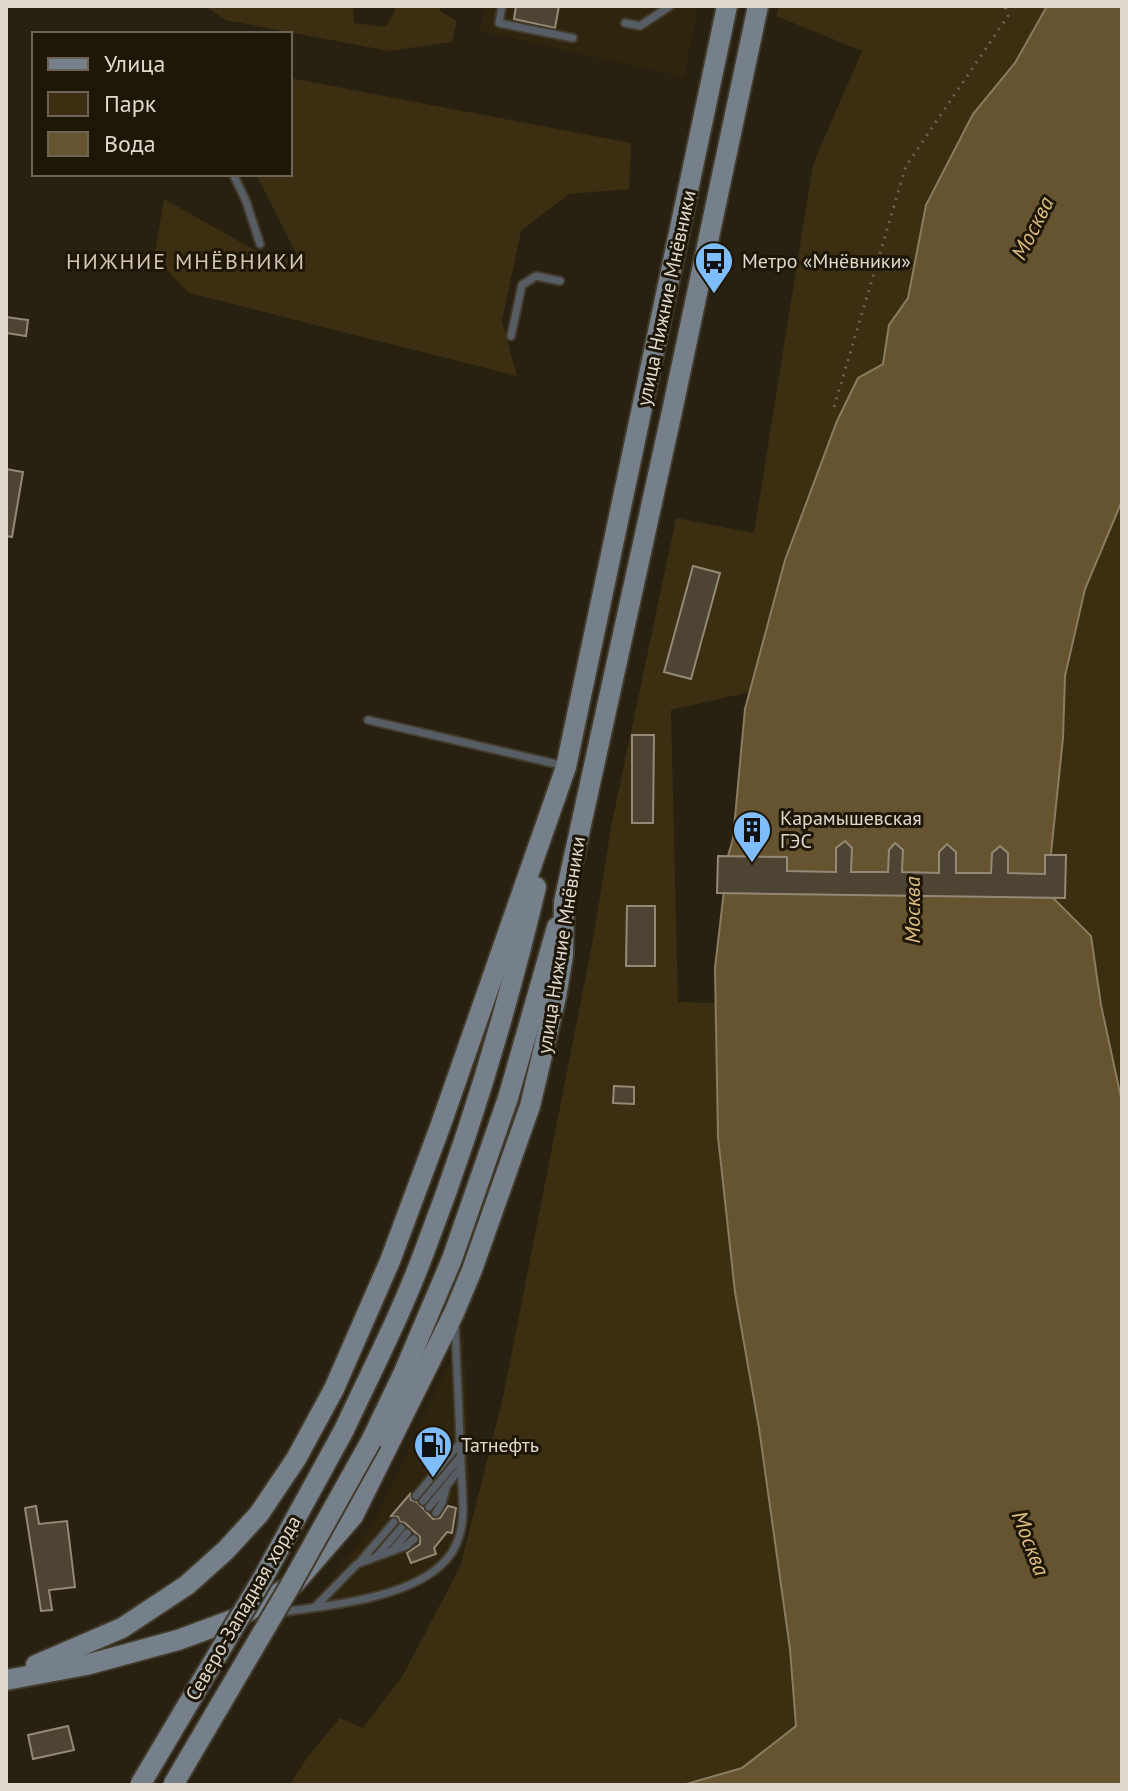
<svg xmlns="http://www.w3.org/2000/svg" width="1128" height="1791" viewBox="0 0 1128 1791" font-family="'PT Sans',sans-serif">
	<style>
		.built { fill: #2f240d }
		.green { fill: #3b2e11 }
		.water { fill: #665430; stroke: #8a7c60; stroke-width: 2 }
		.building { fill: #4d4433; stroke: #948976; stroke-width: 2 }
		.lines { fill: none; stroke-linecap: round; stroke-linejoin: round }
		.lane-casing { stroke: #423a2b; stroke-width: 11 }
		.secondary-casing { stroke: #423a2b; stroke-width: 24 }
		.path { stroke: #6a6255; stroke-width: 3; stroke-dasharray: 2 6; stroke-linecap: butt }
		.lane { stroke: #575d64; stroke-width: 7 }
		.secondary { stroke: #75808a; stroke-width: 20 }
		.secondary-bridge-casing { stroke: #423a2b; stroke-width: 24; stroke-linecap: butt }
		.secondary-bridge { stroke: #75808a; stroke-width: 20 }
		.labels { text-anchor: middle; dominant-baseline: central; stroke-width: 6; stroke-linejoin: round; paint-order: stroke }
		.poi-label { font-size: 20px; fill: #dfd9cf; stroke: #1e1607; text-anchor: start }
		.street-label { font-size: 20px; fill: #dfd9cf; stroke: #1e1607 }
		.water-label { font-size: 22px; font-style: italic; fill: #dcbc7f; stroke: #1e1607 }
		.neighbourhood-label { font-size: 22px; letter-spacing: 2px; fill: #d2c8b3; stroke: #1e1607 }
	</style>
	<rect width="100%" height="100%" fill="#282010"/>
	<g class="built">
		<path d="M486,6H698L684,77L479,31Z"/>
		<path d="M464,1332L470,1488L466,1523L455,1554L440,1573L421,1584L370,1602L304,1615L373,1524Z"/>
	</g>
	<g class="green">
		<path d="M205,6H353L354,23L386,27L395,11V6H440V11L457,21L452,42L389,51L225,20Z"/>
		<path d="M779,6H1047L1015,63L973,114L926,205L908,298L889,325L883,364L858,378L837,421L785,560L750,692L671,710L678,1002L716,1003L718,1137L735,1292L759,1428L790,1649L796,1726L742,1768L683,1785H289L309,1755L340,1718L363,1728L402,1677L460,1567L503,1397L594,934L611,827L676,518L754,533L813,164L862,51L776,16Z"/>
		<path d="M290,78L631,143L629,189L569,194L521,231L502,321L517,376L189,293L154,257L164,199L276,262L296,253L256,174H290Z"/>
		<path d="M1122,501V1102L1101,1005L1091,936L1047,892L1063,738L1065,676L1085,589Z"/>
	</g>
	<path class="water" d="M1047,6H1122V501L1085,589L1065,676L1063,738L1047,892L1091,936L1101,1005L1122,1102V1785H683L742,1768L796,1726L790,1649L759,1428L735,1292L718,1137L715,968L728,856L733,839L745,709L785,560L837,421L858,378L883,364L889,325L908,298L926,205L973,114L1015,63Z"/>
	<g class="building">
		<path d="M516,6H559L555,28L514,19Z"/>
		<path d="M6,317L28,320L26,336L6,333Z"/>
		<path d="M6,469L23,472L12,537L6,536Z"/>
		<path d="M693,566L720,573L691,679L664,672Z"/>
		<path d="M632,735H654L653,823H632Z"/>
		<path d="M845,841L852,848L851,872H888L889,850L895,843L903,850L902,872L939,873V852L947,844L956,852V873H991L992,853L1000,846L1008,853V873L1045,874V855H1066L1065,898L717,893L718,856L787,857V871L836,872V848Z"/>
		<path d="M627,906H655V966H626Z"/>
		<path d="M614,1086L634,1087V1104L613,1103Z"/>
		<path d="M410,1494L411,1500L417,1502L433,1519L440,1518L448,1506L456,1508L452,1533L447,1532L434,1548L436,1554L411,1563L407,1553L420,1544V1537L405,1523L400,1522L398,1517L391,1516Z"/>
		<path d="M36,1506L39,1524L67,1521L75,1587L49,1590L52,1610L41,1611L25,1508Z"/>
		<path d="M68,1726L74,1750L33,1759L28,1735Z"/>
	</g>
	<g class="lines">
		<defs>
			<g id="lane">
				<path d="M502,6L499,23L573,38"/>
				<path d="M625,23L640,26L670,6"/>
				<path d="M233,174L246,201L260,244"/>
				<path d="M511,336L522,285L536,276L560,281"/>
				<path d="M368,720L565,766"/>
				<path d="M416,1496L460,1443"/>
				<path d="M423,1501L461,1456"/>
				<path d="M429,1507L461,1468"/>
				<path d="M436,1513L442,1503L446,1489"/>
				<path d="M392,1551L407,1533"/>
				<path d="M377,1556L401,1528"/>
				<path d="M359,1563L394,1522"/>
				<path d="M315,1607L357,1564L406,1546L414,1539"/>
				<path d="M281,1612C328,1606 413,1598 446,1560C459,1546 463,1527 463,1508L455,1325"/>
			</g>
			<g id="secondary">
				<path d="M344,1430C372,1370 403,1310 426,1247C471,1130 507,1009 536,887"/>
				<path d="M371,1441L404,1372L452,1259L508,1098L557,927"/>
				<path d="M36,1665L122,1628L187,1585L226,1550L259,1514L296,1459L334,1389L390,1261L440,1127L566,767L727,6"/>
				<path d="M6,1680L86,1665L178,1640L235,1619L294,1584L353,1516L454,1313L472,1270L530,1106L556,997L563,955L564,902L671,416L758,6"/>
			</g>
		</defs>
		<use href="#lane" class="lane-casing"/>
		<use href="#secondary" class="secondary-casing"/>
		<path class="path" d="M834,407L906,166L1008,16L1005,6"/>
		<use href="#lane" class="lane"/>
		<use href="#secondary" class="secondary"/>
		<defs>
			<g id="secondary-bridge">
				<path d="M140,1785L263,1578L344,1430"/>
				<path d="M173,1785L290,1586L371,1441"/>
			</g>
		</defs>
		<use href="#secondary-bridge" class="secondary-bridge-casing"/>
		<use href="#secondary-bridge" class="secondary-bridge"/>
	</g>
	<defs>
		<symbol id="bus-pin" viewBox="-11 -11 22 30"><path d="M0 17L-7.5 6A9.5 9.5 0 1 1 7.5 6Z" fill="#7ebdf9" stroke="#1e1607"/><path d="M-5-6H5V4H4V6H2V4H-2V6H-4V4H-5ZM-3.5-4V0h7V-4ZM-3.5 1.2v1.5H-2V1.2ZM2 1.2v1.5H3.5V1.2Z" fill="#111"/></symbol>
		<symbol id="building-pin" viewBox="-11 -11 22 30"><path d="M0 17L-7.5 6A9.5 9.5 0 1 1 7.5 6Z" fill="#7ebdf9" stroke="#1e1607"/><path d="M-4-6H4V6H1V3H-1V6H-4ZM-2.5-4.3h1.7v1.8h-1.7ZM.8-4.3h1.7v1.8H.8ZM-2.5-1h1.7V.8h-1.7ZM.8-1h1.7V.8H.8Z" fill="#111"/></symbol>
		<symbol id="fuel-pin" viewBox="-11 -11 22 30"><path d="M0 17L-7.5 6A9.5 9.5 0 1 1 7.5 6Z" fill="#7ebdf9" stroke="#1e1607"/><path d="M-5.5-6h7V0h2V4h1.3V-2.5L3-4.5l.8-.8L6-3V5H2.5V1h-1V6h-7ZM-4.2-4.7v3.2H.2V-4.7Z" fill="#111"/></symbol>
	</defs>
	<g fill-rule="evenodd">
		<use href="#bus-pin" x="692" y="239" width="44" height="60"/>
		<use href="#building-pin" x="730" y="808" width="44" height="60"/>
		<use href="#fuel-pin" x="411" y="1423" width="44" height="60"/>
	</g>
	<g class="labels">
		<g class="poi-label">
			<text x="742" y="261">Метро «Мнёвники»</text>
			<text x="780" y="818">Карамышевская<tspan x="780" dy="23">ГЭС</tspan></text>
			<text x="461" y="1445">Татнефть</text>
		</g>
		<g class="street-label">
			<text transform="translate(666 298) rotate(-78)">улица Нижние Мнёвники</text>
			<text transform="translate(561 945) rotate(-81)">улица Нижние Мнёвники</text>
			<text transform="translate(243 1608) rotate(-60)">Северо-Западная хорда</text>
		</g>
		<g class="water-label">
			<text transform="translate(1032 228) rotate(-63)">Москва</text>
			<text transform="translate(912 910) rotate(-90)">Москва</text>
			<text transform="translate(1031 1543) rotate(69)">Москва</text>
		</g>
		<g class="neighbourhood-label">
			<text x="186" y="261">НИЖНИЕ МНЁВНИКИ</text>
		</g>
	</g>
	<rect width="1128" height="1791" fill="none" stroke="#dfd9cf" stroke-width="16"/>
	<rect x="32" y="32" width="260" height="144" fill="#1e1607" stroke="#6b6457" stroke-width="2"/>
	<rect x="48" y="58" width="40" height="12" fill="#75808a" stroke="#6b6457" stroke-width="2"/>
	<text x="104" y="72" font-size="24" fill="#dfd9cf">Улица</text>
	<rect x="48" y="92" width="40" height="24" fill="#3b2e11" stroke="#6b6457" stroke-width="2"/>
	<text x="104" y="112" font-size="24" fill="#dfd9cf">Парк</text>
	<rect x="48" y="132" width="40" height="24" fill="#665430" stroke="#6b6457" stroke-width="2"/>
	<text x="104" y="152" font-size="24" fill="#dfd9cf">Вода</text>
</svg>
